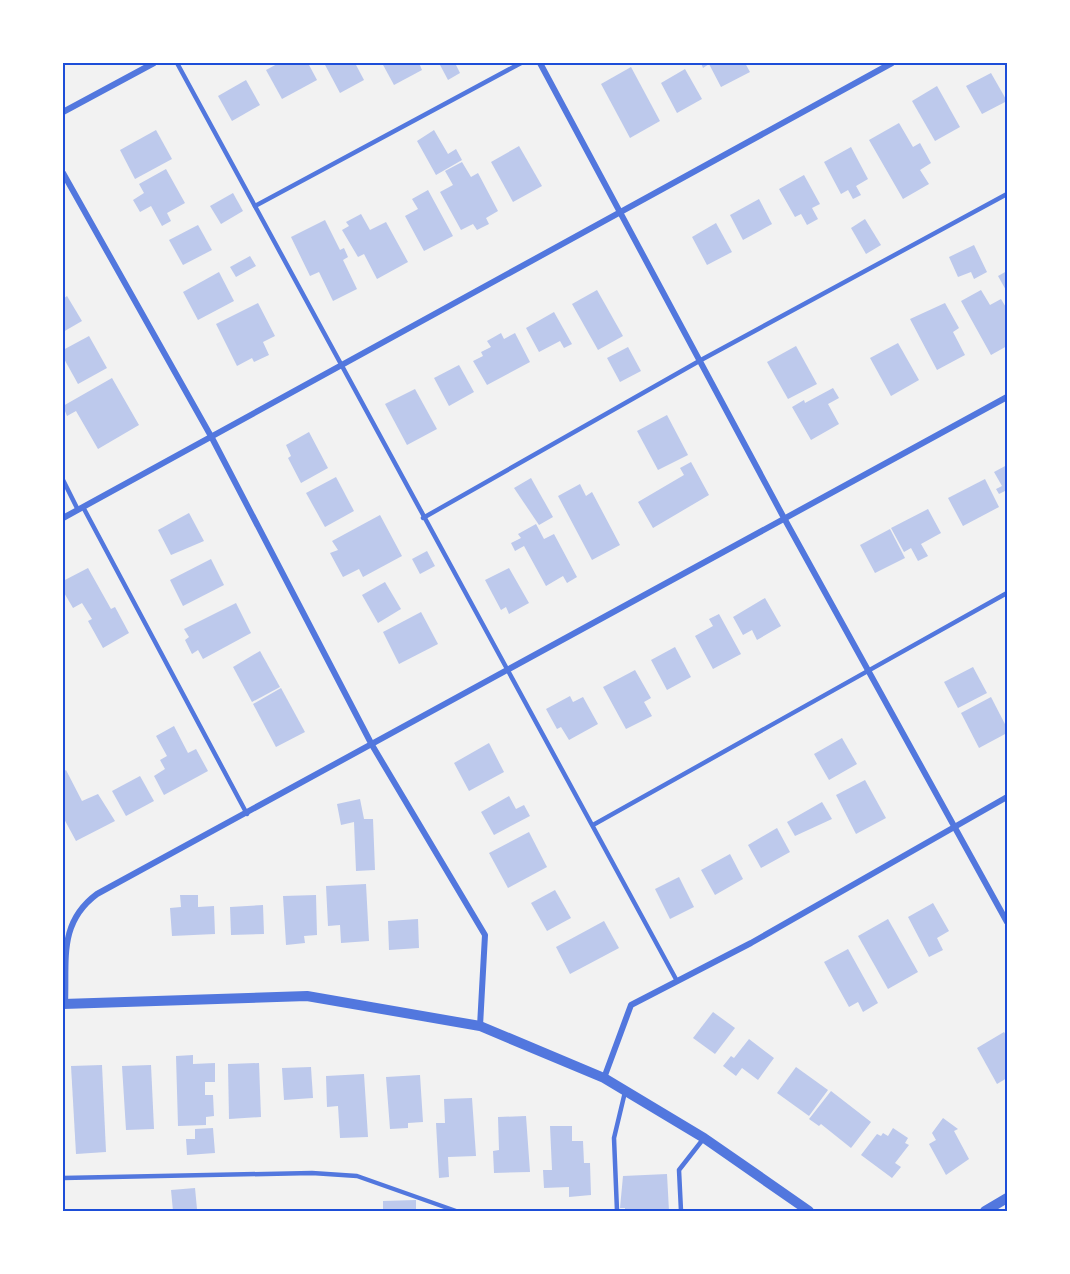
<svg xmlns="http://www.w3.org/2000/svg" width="1070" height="1274" viewBox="0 0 1070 1274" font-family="'Roboto Condensed',sans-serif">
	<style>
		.building { fill: #bdc9ec }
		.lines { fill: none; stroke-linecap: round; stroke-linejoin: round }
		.service { stroke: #5277de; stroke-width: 4.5 }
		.minor { stroke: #5277de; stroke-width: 6 }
		.tertiary { stroke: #5277de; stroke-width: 10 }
		.neatline { fill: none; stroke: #1d4ed8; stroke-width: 2 }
	</style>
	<rect width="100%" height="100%" fill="#f2f2f2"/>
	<g class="building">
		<path d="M279,63H308L317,80L282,99L266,70Z"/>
		<path d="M324,63H355L364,80L340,93Z"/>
		<path d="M382,63H419L422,70L394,85Z"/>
		<path d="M439,63H455L460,73L448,80Z"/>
		<path d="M701,63H745L750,72L721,87L709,64L703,68Z"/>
		<path d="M631,67L660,121L630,138L601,84Z"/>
		<path d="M685,69L702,99L677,113L661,83Z"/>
		<path d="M991,73L1007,101L982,114L966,86Z"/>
		<path d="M246,80L260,105L232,121L218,96Z"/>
		<path d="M937,86L960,127L935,141L912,101Z"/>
		<path d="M899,123L913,147L920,143L931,163L920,170L929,184L903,199L869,140Z"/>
		<path d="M156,130L172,159L135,179L120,150Z"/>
		<path d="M434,130L448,154L456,149L462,160L436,175L417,141Z"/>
		<path d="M519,146L542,186L513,202L491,162Z"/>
		<path d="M851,147L868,179L856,186L861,195L853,199L848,190L841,194L824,162Z"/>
		<path d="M462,162L471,177L478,173L498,211L486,218L489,224L477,230L473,224L461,230L440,192L453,185L445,171Z"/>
		<path d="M166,169L185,203L167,213L171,221L162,226L151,206L140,212L133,200L144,193L139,184Z"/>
		<path d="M804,175L820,204L812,208L818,219L807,225L801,214L795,217L779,189Z"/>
		<path d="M428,190L453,236L424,251L405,216L418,209L412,199Z"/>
		<path d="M233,193L243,211L221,224L210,206Z"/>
		<path d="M759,199L772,224L743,240L730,215Z"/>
		<path d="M361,214L370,230L386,222L408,262L377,279L364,254L358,257L342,230L349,226L346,222Z"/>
		<path d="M865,219L881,245L866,254L851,228Z"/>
		<path d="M325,220L340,250L344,248L348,257L343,260L357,289L333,301L319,272L310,276L291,237Z"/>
		<path d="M716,223L732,252L707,265L692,237Z"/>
		<path d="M198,225L212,250L183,265L169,240Z"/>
		<path d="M974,245L987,272L974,279L971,272L958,277L949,257Z"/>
		<path d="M250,256L256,266L236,277L230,267Z"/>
		<path d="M1007,271V292L998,276Z"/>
		<path d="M219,272L234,301L198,320L183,292Z"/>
		<path d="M597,290L623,336L598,350L572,304Z"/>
		<path d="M981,290L990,305L1001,299L1007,309V346L991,355L961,301Z"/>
		<path d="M67,296L82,321L63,332V299Z"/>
		<path d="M258,303L275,336L263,342L269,355L254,362L252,358L237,366L216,324Z"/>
		<path d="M945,303L959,328L953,332L965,355L937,370L910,319Z"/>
		<path d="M554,312L572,344L564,348L560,341L539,352L526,328Z"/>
		<path d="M501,333L504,339L515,333L530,362L487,385L473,361L483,356L481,352L491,347L487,341Z"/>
		<path d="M89,336L107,368L78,384L63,357V350Z"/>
		<path d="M898,343L919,380L891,396L870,358Z"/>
		<path d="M796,346L817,384L788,399L767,362Z"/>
		<path d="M628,347L641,371L620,382L607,358Z"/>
		<path d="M459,365L474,392L449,406L434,378Z"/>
		<path d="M112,378L139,425L98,449L76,411L67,416L63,406Z"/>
		<path d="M833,388L839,398L828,404L839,424L811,440L792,407L804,400L805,403Z"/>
		<path d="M415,389L437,429L407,445L385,404Z"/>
		<path d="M667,415L688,455L658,470L637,431Z"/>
		<path d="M309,432L328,468L301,483L288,458L291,456L286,445Z"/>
		<path d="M691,462L709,495L653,528L638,502L684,475L680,468Z"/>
		<path d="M1007,465V494L1005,491L999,494L996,489L1002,486L994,472Z"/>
		<path d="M336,477L354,511L325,527L306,493Z"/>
		<path d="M531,478L553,517L539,525L514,488Z"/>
		<path d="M985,479L999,507L963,526L948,498Z"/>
		<path d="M580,484L586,496L592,492L620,545L592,560L558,496Z"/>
		<path d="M928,509L941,533L921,544L928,556L918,561L911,548L904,552L891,528Z"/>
		<path d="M189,513L204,541L171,555L158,530Z"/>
		<path d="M380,515L402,556L363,577L359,569L343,577L330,553L338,550L332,541Z"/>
		<path d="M536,524L544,539L554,534L577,577L567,583L563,576L546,586L524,546L515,551L511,543L521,538L518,534Z"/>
		<path d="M890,529L905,558L875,573L860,545Z"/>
		<path d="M427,551L435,566L420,574L412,559Z"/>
		<path d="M211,559L224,585L183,606L170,580Z"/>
		<path d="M88,568L111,609L115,607L129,633L103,648L88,621L92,619L82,603L73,608L63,591V581Z"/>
		<path d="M509,568L529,603L509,614L506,607L501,610L485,580Z"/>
		<path d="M385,582L401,609L378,623L362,595Z"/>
		<path d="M765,598L781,626L757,640L752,630L743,635L733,617Z"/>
		<path d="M236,603L251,633L203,659L198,650L192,654L185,640L189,637L184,629Z"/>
		<path d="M421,612L438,644L399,664L383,632Z"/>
		<path d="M719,614L741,654L713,669L695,636L713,626L709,619Z"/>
		<path d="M675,647L691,677L667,690L651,660Z"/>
		<path d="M260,651L280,687L252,702L233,667Z"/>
		<path d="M973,667L987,693L958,708L944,682Z"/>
		<path d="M635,670L651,698L644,702L652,716L626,729L603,687Z"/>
		<path d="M281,688L305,732L276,747L253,704Z"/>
		<path d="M570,696L573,702L583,697L598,724L569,740L561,727L557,729L546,709Z"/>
		<path d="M991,697L1007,728V733L979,748L961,713Z"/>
		<path d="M174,726L188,753L196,749L208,771L164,795L154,776L165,769L160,760L167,756L156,736Z"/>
		<path d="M842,738L857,764L829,780L814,754Z"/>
		<path d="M489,743L504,772L469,791L454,763Z"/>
		<path d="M66,770L82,801L98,794L115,821L76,841L63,817V772Z"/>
		<path d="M140,776L154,801L126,816L112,791Z"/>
		<path d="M865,780L886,818L856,834L836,795Z"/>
		<path d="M509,796L516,809L524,805L530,816L494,835L481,812Z"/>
		<path d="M360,799L364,819H373L375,870L356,871L354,822L341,825L337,804Z"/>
		<path d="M822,802L832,819L795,836L787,822Z"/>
		<path d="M777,828L790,852L761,868L748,845Z"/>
		<path d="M529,832L547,867L508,888L489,853Z"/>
		<path d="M730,854L743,879L715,895L701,870Z"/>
		<path d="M679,877L694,907L670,919L655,889Z"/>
		<path d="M366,884L369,941L341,943L340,925L328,926L326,886Z"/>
		<path d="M555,890L571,918L547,931L531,903Z"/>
		<path d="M180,895H198V907L214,906L215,934L172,936L170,908L181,907Z"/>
		<path d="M316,895L317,935L304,936L305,943L286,945L283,896Z"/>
		<path d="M933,903L949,931L937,938L943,950L929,957L908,917Z"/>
		<path d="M263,905L264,934L231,935L230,907Z"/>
		<path d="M418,919L419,948L389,950L388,921Z"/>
		<path d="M888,919L918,972L888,989L858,936Z"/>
		<path d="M604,921L619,948L570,974L556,947Z"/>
		<path d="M848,949L878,1003L863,1012L858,1002L849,1007L824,962Z"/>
		<path d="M713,1012L735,1028L715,1054L693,1038Z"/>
		<path d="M1004,1032L1007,1037V1078L997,1084L977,1048Z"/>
		<path d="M749,1039L774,1058L758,1080L742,1068L736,1076L723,1066L731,1056L734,1058Z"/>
		<path d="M193,1055V1064L215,1063V1082H205V1095H213L214,1116L206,1117V1125L178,1126L176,1056Z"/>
		<path d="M259,1063L261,1117L229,1119L228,1064Z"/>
		<path d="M102,1065L106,1152L76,1154L71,1066Z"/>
		<path d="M151,1065L154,1129L126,1130L122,1066Z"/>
		<path d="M311,1067L313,1098L284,1100L282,1068Z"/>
		<path d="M796,1067L828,1090L809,1116L777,1093Z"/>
		<path d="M364,1074L368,1137L340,1138L338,1106L327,1107L326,1076Z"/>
		<path d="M420,1075L423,1122L408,1123V1128L390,1129L386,1077Z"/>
		<path d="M831,1091L871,1122L851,1148L821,1124L819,1126L809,1119Z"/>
		<path d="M472,1098L476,1156L448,1157L449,1177L439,1178L436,1123H445L444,1099Z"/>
		<path d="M526,1116L530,1172L494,1173L493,1151L499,1150L498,1117Z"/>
		<path d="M943,1118L958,1129L954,1131L969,1159L946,1175L929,1144L936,1140L932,1133Z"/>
		<path d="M550,1126H572V1141H583L584,1163H590L591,1195L569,1197V1187L544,1188L543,1170H552Z"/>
		<path d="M213,1128L215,1153L187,1155L186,1139H195V1129Z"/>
		<path d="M893,1128L908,1138L905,1143L909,1145L895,1163L901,1167L892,1178L861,1155L877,1134L881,1136L883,1133L888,1136Z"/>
		<path d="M667,1174L669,1211H625V1208H620L623,1176Z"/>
		<path d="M195,1188L197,1209L173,1211L171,1190Z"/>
		<path d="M416,1200V1211H383V1201Z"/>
	</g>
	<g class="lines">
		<g class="service">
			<path d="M177,63L677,981"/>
			<path d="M255,206L521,63"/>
			<path d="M63,480L78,510"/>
			<path d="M83,507L247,814"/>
			<path d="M423,518L701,360L1007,194"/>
			<path d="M593,825L1007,593"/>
			<path d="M63,1178L312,1173L357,1176L456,1211"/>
			<path d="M617,1211L614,1138L625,1092"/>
			<path d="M681,1211L679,1170L704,1138"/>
		</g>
		<g class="minor">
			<path d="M540,63L784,518L1007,922"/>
			<path d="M63,112L154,63"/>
			<path d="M63,173L212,438L372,745L485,935L480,1026"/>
			<path d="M63,518L892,63"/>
			<path d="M65,1004C67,960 58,923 97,894L1007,397"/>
			<path d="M604,1078L631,1005L751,943L1007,797"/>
		</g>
		<g class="tertiary">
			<path d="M63,1004L307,996L480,1026L604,1078L704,1138L809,1211"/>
			<path d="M985,1211L1007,1198"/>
		</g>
	</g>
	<rect width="1070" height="1274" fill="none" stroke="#ffffff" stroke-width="129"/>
	<rect x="64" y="64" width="942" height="1146" class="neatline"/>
</svg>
